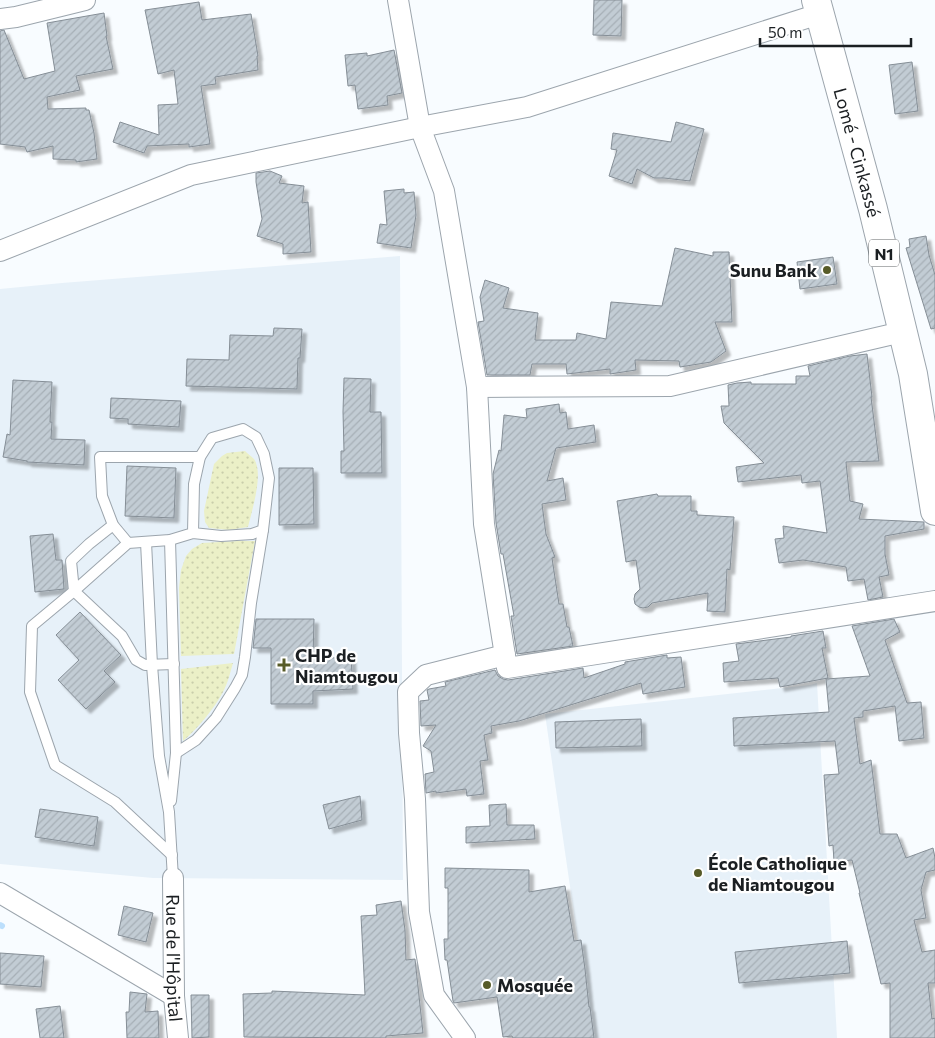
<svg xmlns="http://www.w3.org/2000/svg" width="935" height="1038" viewBox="0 0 935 1038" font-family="Commissioner,sans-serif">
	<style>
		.built { fill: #e7f1f9 }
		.grass { fill: url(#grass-dots) }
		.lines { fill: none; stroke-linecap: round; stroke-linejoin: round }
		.stream { stroke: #bcdffc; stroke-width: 6 }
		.building { fill: url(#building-hatch); stroke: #858e96; filter: url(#shadow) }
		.service-casing { stroke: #9ca5ad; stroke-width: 12 }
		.minor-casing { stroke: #9ca5ad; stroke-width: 22 }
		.trunk-casing { stroke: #9ca5ad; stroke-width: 30 }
		.service { stroke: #fff; stroke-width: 10 }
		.minor { stroke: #fff; stroke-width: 20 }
		.trunk { stroke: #fff; stroke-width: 28 }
		.poi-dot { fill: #575b28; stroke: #fff; stroke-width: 2 }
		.labels { text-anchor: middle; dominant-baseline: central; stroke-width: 4.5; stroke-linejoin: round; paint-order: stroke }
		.shield { fill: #fff; stroke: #5f6264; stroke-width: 1 }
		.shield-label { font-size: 16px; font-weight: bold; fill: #1b1f22 }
		.street-label { font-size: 18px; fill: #1b1f22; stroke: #fff }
		.poi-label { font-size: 18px; font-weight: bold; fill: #1b1f22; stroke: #fff; text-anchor: start }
	</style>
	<defs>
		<pattern id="grass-dots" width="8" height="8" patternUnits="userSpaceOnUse" patternTransform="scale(1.25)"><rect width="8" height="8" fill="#ebf0c7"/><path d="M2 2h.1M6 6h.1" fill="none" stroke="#c9cdab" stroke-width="1.8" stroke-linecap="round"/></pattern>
		<pattern id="building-hatch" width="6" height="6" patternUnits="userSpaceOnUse" patternTransform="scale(1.25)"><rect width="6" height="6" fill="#c2ccd4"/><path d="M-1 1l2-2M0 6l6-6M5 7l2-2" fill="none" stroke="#a6afb6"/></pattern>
		<filter id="shadow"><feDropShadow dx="4.5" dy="4.5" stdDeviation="1" flood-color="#0004"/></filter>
	</defs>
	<rect width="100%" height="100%" fill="#f8fcff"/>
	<g class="built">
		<path d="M400,256L403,880L153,878L0,864V289L62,283Z"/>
		<path d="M817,683L837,1038H592L545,714L810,685Z"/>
	</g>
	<g class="grass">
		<path d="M245,451C247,453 251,456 254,459C264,473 252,510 248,527L229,530L209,528L205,522L204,511L214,464L222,456L227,453Z"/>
		<path d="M238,541H255L234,654L181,656L179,588L181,570L186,556L192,549L202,543Z"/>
		<path d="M233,663C230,673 228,683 223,692C214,709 197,729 183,741L181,669Z"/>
	</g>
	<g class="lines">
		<path class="stream" d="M0,925L2,926"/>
	</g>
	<g class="building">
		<path d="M594,0H622L621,36L593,35Z"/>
		<path d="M199,2L202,20L251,14L258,56H257L258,70L215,77L216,84L201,86L210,144L189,147V144L147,146L144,153L113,142L120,122L159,135L158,105L178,104L174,70L158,74L145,10Z"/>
		<path d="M104,13L107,36H106L113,69L76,76L80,90L47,97L48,109L86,108V110H89L94,133L97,159L76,162V160L53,159V146L27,152L25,147L0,144V31L4,30L24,79L55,71L47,23Z"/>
		<path d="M394,50L402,93L387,96L388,105L358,109L355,85L348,86L345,55L367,53V56Z"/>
		<path d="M912,62L918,111L895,114L889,65Z"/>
		<path d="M676,122L704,129L690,181L664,178H654L637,169L632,184L609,176L617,150L611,149L613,133L671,142Z"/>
		<path d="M270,171L282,176L279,183L304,186L302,203L308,202L311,252L283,254V244L257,236L262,219L256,182V173Z"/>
		<path d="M404,189V193L414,192L416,215L411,248L377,243L380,224L387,225L384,191Z"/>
		<path d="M926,236L929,255L935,275V328L931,329L906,248L910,247L909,239Z"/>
		<path d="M675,248L713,256V252H729L732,322H715L726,351L711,362L680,367L679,361L635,360L636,370L610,374V369L567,374L566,364H532L530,375H487L478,322L484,321L480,297L485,280L509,288L503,308L538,313L535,340H576L577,333L606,339L611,302L662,306Z"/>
		<path d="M833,257L837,284L800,289L797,262Z"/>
		<path d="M274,328L302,329L300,358H298L297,389L186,386L187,359L229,360L230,335L273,336Z"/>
		<path d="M867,354L872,397H871L879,461L846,462L850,501L863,504L859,519L924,522V529L885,536V554L889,575L879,577L883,597L868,600L864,579L848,581L846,567L803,560L779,563L775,539L784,538L783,526L827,533L820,481L802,483L801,475L738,482L736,467L764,463L724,423L721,406H729L728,385L737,383L751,382V384H796V376H810L808,366L850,356Z"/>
		<path d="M344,378L371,379L370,412H381L382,473H341V451H344L343,412Z"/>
		<path d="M13,380L52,382L50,422H52L51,439L85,440L84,465L27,462V461L3,457L7,434L10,435Z"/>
		<path d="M111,398L181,401L179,427L128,424V419L110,418Z"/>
		<path d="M559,404L560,413L566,412L568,429L594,425L596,442L556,448L547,481L563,478L566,500L542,504L546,534L555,557L552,558L559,604H563L567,627H569L573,646L517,654L511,616H514L503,554H501L496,523L493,474L499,450L501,451L504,415L527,418L526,409Z"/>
		<path d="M127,466L176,468L174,518L125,516Z"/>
		<path d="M279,468H313L314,524L279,525Z"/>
		<path d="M657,494L658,496H691V511H697V515L734,517L730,570L727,569L725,612L707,611L708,593L652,603L648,607L643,608L639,607L635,604L634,599L635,594L640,589L636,560L626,562L617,501Z"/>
		<path d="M53,534L56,560H62L64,589L35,592L30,536Z"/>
		<path d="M80,612L121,655L104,671L115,682L86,709L58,680L79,660L56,635Z"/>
		<path d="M256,619H314L313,659L351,657L353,689L313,691V704H271V648H253Z"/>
		<path d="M894,619L900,632L885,640L907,703L921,702L924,738L899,741L895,706L863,711V717L854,718L860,764L871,760L880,834H897L906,858L933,848L935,858V870L926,872L921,890L926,918L914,920L922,952L935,950V983H928L932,1019L935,1018V1038H890V983L881,984L859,893H860L852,860L834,862L833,845L829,846L824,775L839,774L835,741L734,746L733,718L829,712L826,679L870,676L852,626Z"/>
		<path d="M823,631L826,648H822L828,678L780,687L778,678L724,682L723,663L739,661L736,644L791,637V636Z"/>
		<path d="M667,655V658L681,657L685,687L643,694L641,683L519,721L491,726L492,733L484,735L488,760L480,761L484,794L467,796L466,789L436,793V791L426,793L425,774L434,772L431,751L423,746L436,725L421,726L420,701L429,700L427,690L429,689L446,686L445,682L495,670L498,676L503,679L508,680L583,668L584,678L625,664V662Z"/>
		<path d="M641,719L642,746L556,748L555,722Z"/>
		<path d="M360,796L362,820L329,829L323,805Z"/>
		<path d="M506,804L507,825H534L535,839L466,843V827L490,826L489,805Z"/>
		<path d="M40,809L98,817L94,846L35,837Z"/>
		<path d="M445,868L529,870V892L565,886L574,941L581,940L585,969L589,1007H590L594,1038H513L512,1036L503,1037L497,997L454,1003L453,1001L447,960H445L444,939H448V888H445Z"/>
		<path d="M401,901L405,930L406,960L415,959L423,1033L386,1036V1038L244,1037L243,994L272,993V991L365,995L361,916L377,915L376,905Z"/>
		<path d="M124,906L153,913L146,942L118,935Z"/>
		<path d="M847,941L850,973L739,983L735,952Z"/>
		<path d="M0,953L44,956L41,987L0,984Z"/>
		<path d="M130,992L147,994L145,1012L158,1011L159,1038H127L126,1012H129Z"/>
		<path d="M191,995H209V1037L192,1038Z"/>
		<path d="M60,1006L64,1038H40L36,1009Z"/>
	</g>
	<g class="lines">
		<defs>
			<g id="service">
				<path d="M113,525L89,544L71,561L74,591L122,636L136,660L145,665L174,664"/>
				<path d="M170,540L176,753L171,801"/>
				<path d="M146,542L152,665L159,756L169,812L173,878"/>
				<path d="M128,543L113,525L102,496L100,457H200"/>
				<path d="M176,753L196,740L216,718L235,688L242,675L245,657L251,603L263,530"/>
				<path d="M172,855L115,802L55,765L30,692L32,626L74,591L128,543L170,540L193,533L221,536L252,534L263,530L269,478L264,454L256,437L243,429L212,438L200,457L194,484L193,533"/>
			</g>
			<g id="minor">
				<path d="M398,0L420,127L444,191L477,387L484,524L507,668L935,601"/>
				<path d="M0,19L16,17L85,0"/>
				<path d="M0,251L191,175L420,127L527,107L819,14"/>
				<path d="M477,387L670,386L902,332"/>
				<path id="s1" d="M173,878L174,996L178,1038"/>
				<path d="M0,893L174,996"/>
				<path d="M465,1038L434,995L419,912L415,799L409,733L408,692L426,675L505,655"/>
			</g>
			<g id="trunk">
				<path id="s2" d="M816,0L873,209L913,374L935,511"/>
			</g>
		</defs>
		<use href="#service" class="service-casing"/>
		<use href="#minor" class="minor-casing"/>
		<use href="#trunk" class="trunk-casing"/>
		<use href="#service" class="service"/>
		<use href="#minor" class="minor"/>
		<use href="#trunk" class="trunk"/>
	</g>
	<g class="poi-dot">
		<circle cx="827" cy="270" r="5"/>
		<path d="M281.5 657.5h5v5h5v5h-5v5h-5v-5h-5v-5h5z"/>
		<circle cx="698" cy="873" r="5"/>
		<circle cx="487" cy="985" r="5"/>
	</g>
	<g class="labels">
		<rect class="shield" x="869" y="239.5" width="30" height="27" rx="4"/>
		<g class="shield-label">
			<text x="884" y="253">N1</text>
		</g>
		<g class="street-label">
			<text stroke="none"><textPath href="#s2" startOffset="158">Lomé - Cinkassé</textPath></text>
			<text stroke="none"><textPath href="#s1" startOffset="80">Rue de l'Hôpital</textPath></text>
		</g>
		<g class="poi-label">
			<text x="817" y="270" text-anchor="end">Sunu Bank</text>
			<text x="295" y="655">CHP de<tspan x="295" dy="21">Niamtougou</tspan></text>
			<text x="708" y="863">École Catholique<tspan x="708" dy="21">de Niamtougou</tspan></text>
			<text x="497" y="985">Mosquée</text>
		</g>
	</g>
	<path d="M760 38v8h151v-8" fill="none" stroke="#1b1f22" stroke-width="2.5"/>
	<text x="768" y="38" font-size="15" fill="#1b1f22" stroke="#ffffff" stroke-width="4" paint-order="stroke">50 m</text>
</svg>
